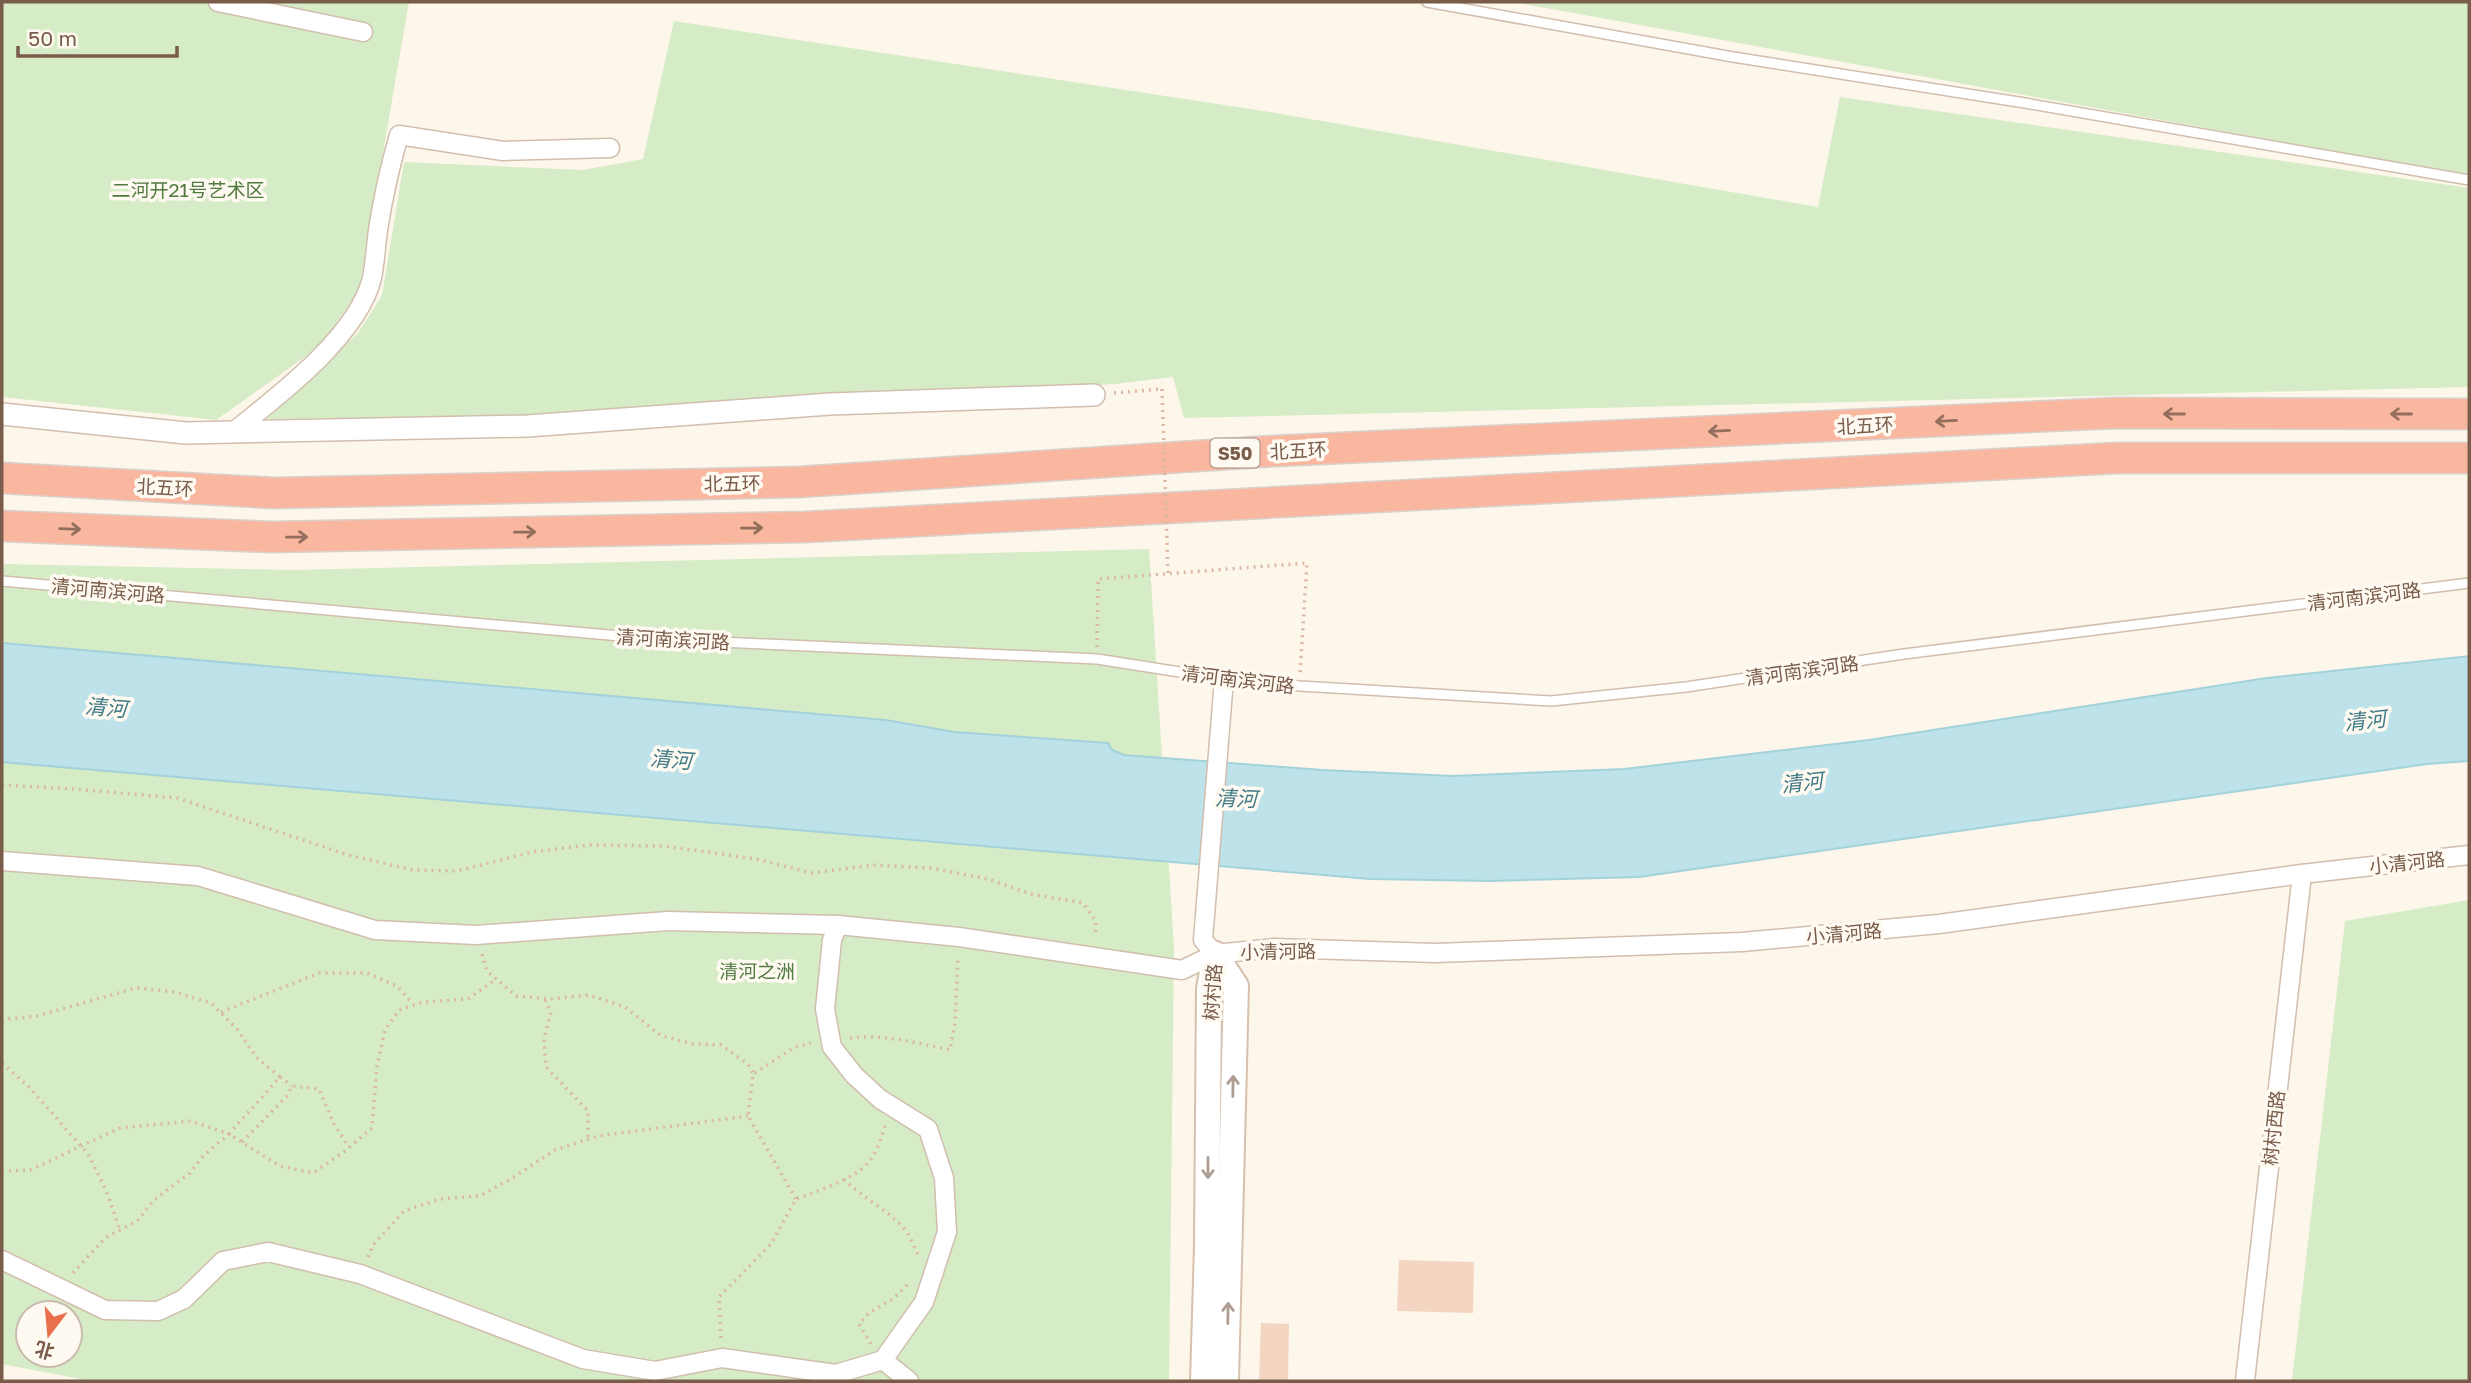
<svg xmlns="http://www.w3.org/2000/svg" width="2471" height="1383" viewBox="0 0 2471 1383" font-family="'Golos Text','Noto Sans SC',sans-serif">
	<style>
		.green { fill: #d6ecc7; fill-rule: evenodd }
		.water { fill: #bde2e9; stroke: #a3d2db; stroke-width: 2 }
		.building { fill: #f4d5c1 }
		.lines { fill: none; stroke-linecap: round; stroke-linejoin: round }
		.service-casing { stroke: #d1beae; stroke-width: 12 }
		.minor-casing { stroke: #d1beae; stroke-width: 21 }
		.tertiary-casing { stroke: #d1beae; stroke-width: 24 }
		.secondary-casing { stroke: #d6c0ae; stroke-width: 28 }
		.motorway-casing { stroke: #dad1cd; stroke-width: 33 }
		.path { stroke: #dab8a3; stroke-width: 3.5; stroke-dasharray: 2 5; stroke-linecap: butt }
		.service { stroke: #fff; stroke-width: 9 }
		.minor { stroke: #fff; stroke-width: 18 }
		.tertiary { stroke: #fff; stroke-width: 21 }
		.secondary { stroke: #fff; stroke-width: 24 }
		.motorway { stroke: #f9b7a0; stroke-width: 30 }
		.path-bridge { stroke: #dab8a3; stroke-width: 3.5; stroke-dasharray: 2 5; stroke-linecap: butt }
		.oneway { stroke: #936e5c }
		.oneway2 { stroke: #af9d93 }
		.labels { text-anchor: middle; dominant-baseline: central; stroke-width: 7; stroke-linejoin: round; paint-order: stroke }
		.shield { fill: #fffaf1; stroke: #a28b7d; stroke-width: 2 }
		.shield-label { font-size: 18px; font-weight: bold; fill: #7a5c4b }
		.park-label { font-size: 19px; fill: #517a40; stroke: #fffaf1 }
		.street-label { font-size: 19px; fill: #7a5c4b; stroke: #fffaf1 }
		.water-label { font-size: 21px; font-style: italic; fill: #417b87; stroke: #fffaf1 }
	</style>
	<rect width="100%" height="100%" fill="#fdf6ea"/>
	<g class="green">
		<path d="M2,2H409L359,291L319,347L216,420L2,397Z"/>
		<path d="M1513,2H2469V176Z"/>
		<path d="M674,21L1270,112L1818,207L1840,97L2469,188V387L1184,418L1173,377L1115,384L521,416L267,419L358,333L382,295L404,162L583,170L643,159Z"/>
		<path d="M1149,549L1174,948L1169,1381H91L2,1364V564L294,570ZM28,1313H70V1355H28Z"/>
		<path d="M2469,900V1381H2292L2345,921Z"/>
	</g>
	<path class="water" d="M2,643L886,720L954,732L1108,743L1112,750L1124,755L1322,770L1453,776L1624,769L1869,740L2267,678L2469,656V761L2427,764L1639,877L1490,881L1370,879L2,762Z"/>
	<g class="building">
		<path d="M1399,1260L1474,1262L1473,1313L1397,1311Z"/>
		<path d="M1261,1323L1289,1324L1288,1381H1259Z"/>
	</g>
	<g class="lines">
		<defs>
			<g id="service">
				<path d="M1427,2L1733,57L2025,103L2469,180"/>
				<path d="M2,581L654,639L1097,659L1224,679L1300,686L1551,701L1686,687L1904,654L2469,583"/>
			</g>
			<g id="minor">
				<path d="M218,2L363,32"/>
				<path d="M233,432C278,396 358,336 372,278C375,262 376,246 378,230C383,198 390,166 399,135L503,151L610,148"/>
				<path d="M2,861L198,876L375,930L476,935L668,921L838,925L959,937L1182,970L1215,954L1274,948L1435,953L1742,942L1939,924L2302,874L2469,855"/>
				<path d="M838,925L832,940L825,1009L832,1047L854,1075L880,1099L928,1129L944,1178L947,1232L924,1302L883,1360L909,1381"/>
				<path d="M1215,954L1203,940L1224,679"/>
				<path d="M2,1260L105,1310L158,1311L184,1299L223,1261L268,1252L360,1274L583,1359L655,1371L722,1358L836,1374L883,1360"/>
				<path d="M2245,1381L2302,874"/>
			</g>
			<path id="tertiary" d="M2,414L186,433L233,432L527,426L830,404L1094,395"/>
			<g id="secondary">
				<path d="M1215,954L1236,986L1226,1381"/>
				<path d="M1203,1381L1207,1246L1209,989L1215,954"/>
			</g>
			<g id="motorway">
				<path d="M2,478L274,493L799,482L1274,451L2116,413L2469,414"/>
				<path d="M2,526L271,537L805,527L2117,458H2469"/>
			</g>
		</defs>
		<use href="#service" class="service-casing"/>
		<use href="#minor" class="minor-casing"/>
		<use href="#tertiary" class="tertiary-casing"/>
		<use href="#secondary" class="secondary-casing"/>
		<use href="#motorway" class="motorway-casing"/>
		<g class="path">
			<path d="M1114,393L1162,389"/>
			<path d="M1097,647L1098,579L1307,563L1300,674"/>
			<path d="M2,785L73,789L177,798L348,855L413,870L457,871L533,852L589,845L664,846L756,859L812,873L872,865L930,868L988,879L1031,894L1083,903L1096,921L1095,937"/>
			<path d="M482,954L487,971L516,996L551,999L589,995L625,1007L660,1035L692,1044L721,1045L748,1064L753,1073"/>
			<path d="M545,1000L551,1012L544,1040L546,1067L588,1111V1139"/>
			<path d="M221,1012L319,973H367L397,986L412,1003"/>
			<path d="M2,1022L9,1019L37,1016L136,988L175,992L211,1003L237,1029L256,1057L280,1077L229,1134L280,1166L313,1173L345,1151L372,1128L377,1066L385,1030L399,1010L423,1002L468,999L496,979"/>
			<path d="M850,1038C884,1034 917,1043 950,1050L955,1023L958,956"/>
			<path d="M2,1063L29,1087L88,1154L106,1190L120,1230"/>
			<path d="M280,1077L292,1086"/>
			<path d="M242,1142L287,1096L292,1086L319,1089L334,1124L349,1147"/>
			<path d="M2,1171L30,1170L120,1128L191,1121L229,1134"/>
			<path d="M844,1179C863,1199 893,1212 908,1234C912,1241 915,1248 918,1255"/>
			<path d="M796,1199L748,1116L753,1074L795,1047L811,1043"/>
			<path d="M368,1257L373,1245L404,1211L440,1199L480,1196L514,1177L555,1150L598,1136L748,1116"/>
			<path d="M73,1273L105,1238L137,1221L154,1200L190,1173L203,1156L229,1134"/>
			<path d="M721,1338L719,1297L771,1244L796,1199C817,1191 850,1181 866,1165C876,1155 881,1139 885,1126"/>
			<path d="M871,1344L859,1324L869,1313L894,1298L910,1282"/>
			<path d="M36,1365L39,1355"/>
		</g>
		<use href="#service" class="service"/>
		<use href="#minor" class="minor"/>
		<use href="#tertiary" class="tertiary"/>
		<use href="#secondary" class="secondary"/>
		<use href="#motorway" class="motorway"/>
		<path class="path-bridge" d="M1162,389L1168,573"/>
	</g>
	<defs><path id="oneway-shaft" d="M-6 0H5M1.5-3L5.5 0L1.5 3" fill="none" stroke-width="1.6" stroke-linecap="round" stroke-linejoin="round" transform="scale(1.75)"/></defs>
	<g class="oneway">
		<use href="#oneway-shaft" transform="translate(2174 414) rotate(-180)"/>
		<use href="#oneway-shaft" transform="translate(2401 414) rotate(-180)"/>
		<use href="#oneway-shaft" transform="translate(1946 421) rotate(177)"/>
		<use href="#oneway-shaft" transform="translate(1719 431) rotate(177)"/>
		<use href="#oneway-shaft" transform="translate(752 528) rotate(-1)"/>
		<use href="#oneway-shaft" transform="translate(70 529) rotate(2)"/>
		<use href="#oneway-shaft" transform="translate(525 532) rotate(-1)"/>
		<use href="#oneway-shaft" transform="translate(297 537) rotate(-1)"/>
	</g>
	<g class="oneway2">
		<use href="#oneway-shaft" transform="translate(1233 1086) rotate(-89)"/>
		<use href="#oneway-shaft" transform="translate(1208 1168) rotate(90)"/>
		<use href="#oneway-shaft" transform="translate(1228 1313) rotate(-89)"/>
	</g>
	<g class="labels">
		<rect class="shield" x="1210.5" y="438.5" width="49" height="29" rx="5"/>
		<g class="shield-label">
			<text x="1235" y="453">S50</text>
		</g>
		<g class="park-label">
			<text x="188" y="189">二河开21号艺术区</text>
			<text x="757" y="970">清河之洲</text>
		</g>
		<g class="street-label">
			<text transform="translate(1865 425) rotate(-3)">北五环</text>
			<text transform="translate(1298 450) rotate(-3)">北五环</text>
			<text transform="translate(732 483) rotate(-1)">北五环</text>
			<text transform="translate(165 487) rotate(3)">北五环</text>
			<text transform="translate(108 590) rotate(5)">清河南滨河路</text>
			<text transform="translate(2364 596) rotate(-7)">清河南滨河路</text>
			<text transform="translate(673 639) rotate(3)">清河南滨河路</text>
			<text transform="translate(1802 670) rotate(-8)">清河南滨河路</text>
			<text transform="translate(1238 679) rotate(7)">清河南滨河路</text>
			<text transform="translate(2407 862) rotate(-6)">小清河路</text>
			<text transform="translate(1844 933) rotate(-5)">小清河路</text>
			<text transform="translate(1278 951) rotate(-1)">小清河路</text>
			<text transform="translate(1212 992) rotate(-86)">树村路</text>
			<text transform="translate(2273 1128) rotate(-84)">树村西路</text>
		</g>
		<g class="water-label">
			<text transform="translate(106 707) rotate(5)">清河</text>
			<text transform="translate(2365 720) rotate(-6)">清河</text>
			<text transform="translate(671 759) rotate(5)">清河</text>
			<text transform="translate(1802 782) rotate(-6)">清河</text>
			<text transform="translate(1236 798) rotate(2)">清河</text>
		</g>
	</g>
	<rect width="2471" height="1383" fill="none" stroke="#7a5c4b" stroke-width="7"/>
	<g transform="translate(49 1334) rotate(196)"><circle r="33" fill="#fffaf1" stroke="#cabbaf" stroke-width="2"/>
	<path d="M0-5L12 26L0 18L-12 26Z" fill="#ea704c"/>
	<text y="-10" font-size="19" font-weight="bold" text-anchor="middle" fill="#7a5c4b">北</text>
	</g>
	<path d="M18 46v10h159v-10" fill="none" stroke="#7a5c4b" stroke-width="3.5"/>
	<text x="28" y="46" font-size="21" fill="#7a5c4b" stroke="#fffaf1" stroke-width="5" paint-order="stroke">50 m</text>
</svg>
